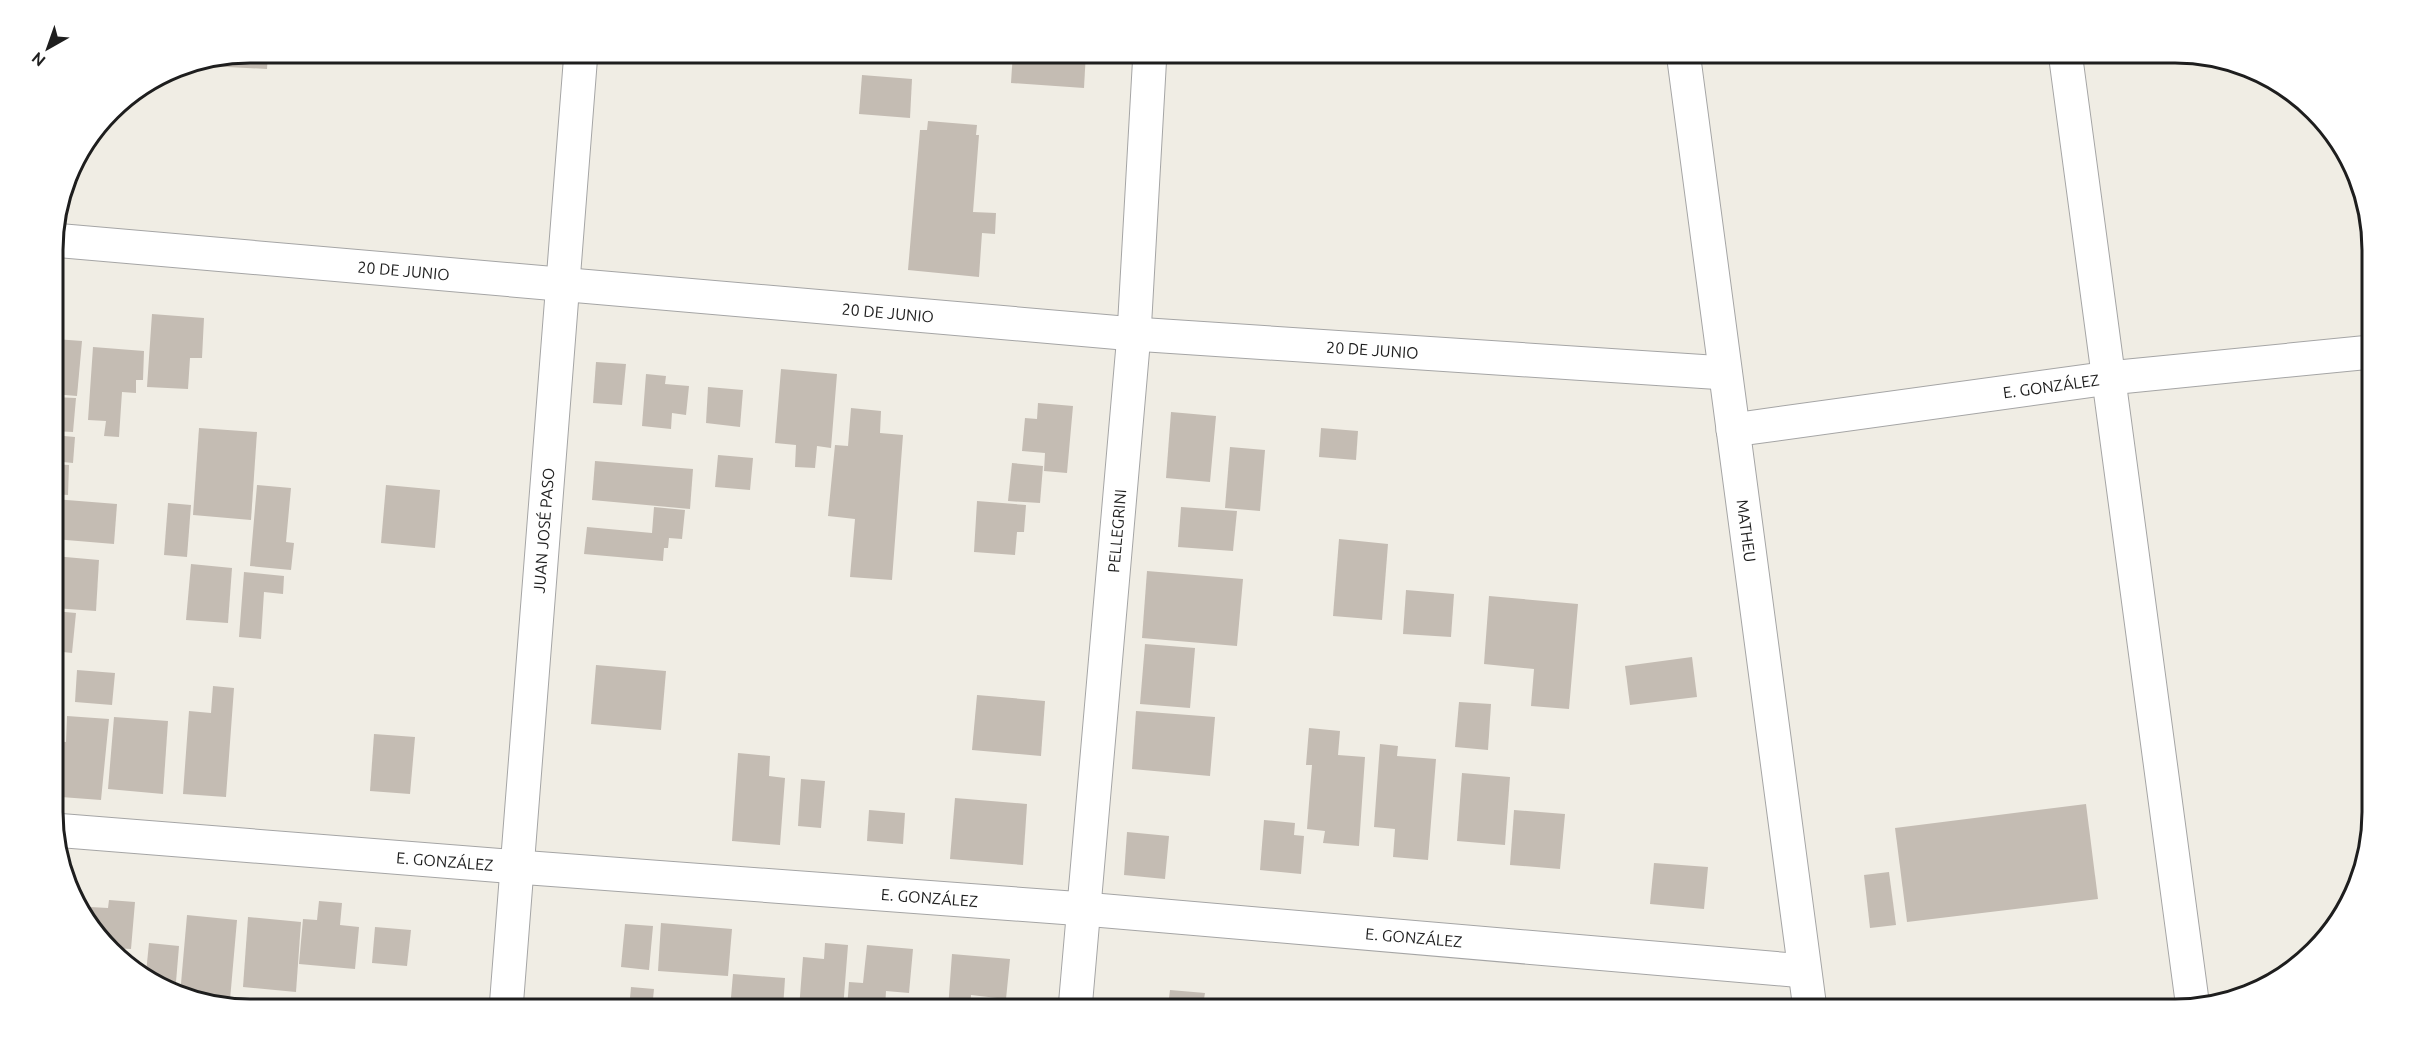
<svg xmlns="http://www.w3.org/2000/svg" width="2425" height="1062" viewBox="0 0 2425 1062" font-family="Ubuntu,sans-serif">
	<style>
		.building { fill: #c4bcb3 }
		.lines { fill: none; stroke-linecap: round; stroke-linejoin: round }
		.minor-casing { stroke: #a5a5a5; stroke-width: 35 }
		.minor { stroke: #fff; stroke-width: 33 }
		.labels { text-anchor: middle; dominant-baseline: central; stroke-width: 4.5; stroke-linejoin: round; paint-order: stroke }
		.street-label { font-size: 16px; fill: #1e1e1e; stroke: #fff }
		.rim { fill: none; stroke: #1e1e1e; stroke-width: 3 }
	</style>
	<rect width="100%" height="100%" fill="#f0ede4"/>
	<g class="building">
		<path d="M250,52H268L267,69L189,65Z"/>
		<path d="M1013,52H1086L1084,88L1011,83Z"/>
		<path d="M862,75L912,79L910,118L859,114Z"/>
		<path d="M928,121L977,125L976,135H979L973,212L996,213L995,234L982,233L979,277L908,270L920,130H927Z"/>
		<path d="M152,314L204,318L202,358H190L188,389L147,387Z"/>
		<path d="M55,339L82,341L77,396L53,394Z"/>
		<path d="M93,347L144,351L143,380H136V393L122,392L119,437L104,436L106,421L88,420Z"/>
		<path d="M596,362L626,364L622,405L593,403Z"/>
		<path d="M781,369L837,374L831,448L817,446L815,468L795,467L796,445L775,443Z"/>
		<path d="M646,374L666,376L665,384L689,386L686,415L672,413L671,429L642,426Z"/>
		<path d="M708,387L743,390L740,427L706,423Z"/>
		<path d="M53,397L76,398L73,432L53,431Z"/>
		<path d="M1038,403L1073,406L1067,473L1044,471L1045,453L1022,451L1025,418L1037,419Z"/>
		<path d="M851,408L881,411L880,433L903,435L892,580L850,577L855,519L828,516L835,445L848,446Z"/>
		<path d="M1171,412L1216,416L1210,482L1166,478Z"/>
		<path d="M199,428L257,432L251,520L193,515Z"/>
		<path d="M1321,428L1358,431L1356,460L1319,457Z"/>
		<path d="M53,435L75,437L73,463L53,461Z"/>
		<path d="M1230,447L1265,450L1260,511L1225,508Z"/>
		<path d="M718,455L753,458L750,490L715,487Z"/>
		<path d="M595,461L693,469L690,509L592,500Z"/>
		<path d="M1012,463L1043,466L1040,503L1008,501Z"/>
		<path d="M53,464L69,465L68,495L54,494Z"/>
		<path d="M257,485L291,488L286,542L294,543L291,570L250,566Z"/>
		<path d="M386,485L440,490L435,548L381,543Z"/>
		<path d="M54,499L117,504L114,544L54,539Z"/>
		<path d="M977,501L1026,505L1024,532H1017L1015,555L974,552Z"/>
		<path d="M168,503L191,505L187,557L164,555Z"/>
		<path d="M654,507L685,510L682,539L669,538L668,548H664L663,561L584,554L587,527L652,533Z"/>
		<path d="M1181,507L1237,511L1233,551L1178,547Z"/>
		<path d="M1339,539L1388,544L1382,620L1333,616Z"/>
		<path d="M54,556L99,560L96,611L54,608Z"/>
		<path d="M191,564L232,568L228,623L186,620Z"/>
		<path d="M1147,571L1243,579L1237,646L1142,638Z"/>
		<path d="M244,572L284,576L283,594L264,592L261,639L239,637Z"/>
		<path d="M1406,590L1454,594L1451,637L1403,634Z"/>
		<path d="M1489,596L1578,604L1569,709L1531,706L1534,669L1484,664Z"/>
		<path d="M54,611L76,613L72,653L54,651Z"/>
		<path d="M1145,644L1195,648L1190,708L1140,704Z"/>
		<path d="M1692,657L1697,697L1630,705L1625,666Z"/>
		<path d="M596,665L666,671L661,730L591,724Z"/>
		<path d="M77,670L115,673L112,705L75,702Z"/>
		<path d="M213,686L234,688L226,797L183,794L189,711L211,713Z"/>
		<path d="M977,695L1045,701L1041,756L972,750Z"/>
		<path d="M1459,702L1491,704L1488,750L1455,747Z"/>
		<path d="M1136,711L1215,717L1210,776L1132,769Z"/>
		<path d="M67,716L109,719L101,800L61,797L63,773H54V741L66,742Z"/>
		<path d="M114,717L168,721L163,794L108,789Z"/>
		<path d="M1309,728L1340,731L1338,755L1365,757L1359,846L1323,843L1325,831L1307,829L1312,765H1306Z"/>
		<path d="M374,734L415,737L410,794L370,791Z"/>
		<path d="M1380,744L1398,746L1397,756L1436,759L1428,860L1393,857L1395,829L1374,827Z"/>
		<path d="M738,753L770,756L769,776L785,778L780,845L732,841Z"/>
		<path d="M1462,773L1510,777L1505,845L1457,841Z"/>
		<path d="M801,779L825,781L821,828L798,826Z"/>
		<path d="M955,798L1027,804L1023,865L950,859Z"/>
		<path d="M2086,804L2098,899L1907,922L1895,828Z"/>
		<path d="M869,810L905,813L903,844L867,841Z"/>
		<path d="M1514,810L1565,814L1560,869L1510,865Z"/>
		<path d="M1264,820L1295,823L1294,835L1304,836L1301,874L1260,870Z"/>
		<path d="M1127,832L1169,836L1165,879L1124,875Z"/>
		<path d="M1654,863L1708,867L1704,909L1650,904Z"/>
		<path d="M1889,872L1896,925L1870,928L1864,875Z"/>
		<path d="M109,900L135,902L131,949L114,948L94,932L87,918H90V907L108,908Z"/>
		<path d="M319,901L342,903L340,925L359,927L355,969L299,964L303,919L317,920Z"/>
		<path d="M187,915L237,920L230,1000L180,995Z"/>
		<path d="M248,917L301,922L296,992L243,987Z"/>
		<path d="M661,923L732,929L728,976L658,971Z"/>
		<path d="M625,924L653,926L649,970L621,967Z"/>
		<path d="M375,927L411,930L407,966L372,963Z"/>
		<path d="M149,943L179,946L175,994L146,973Z"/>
		<path d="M825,943L848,945L843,1009H799L803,957L824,959Z"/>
		<path d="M867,945L913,949L909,993L886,991L885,1009H847L849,982L863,983Z"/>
		<path d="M952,954L1010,959L1006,999L971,995L970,1009H948Z"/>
		<path d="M733,974L785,978L783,1009H730Z"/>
		<path d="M631,987L654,989L652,1009H629Z"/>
		<path d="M1170,990L1205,993L1204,999L1216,1000L1215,1009H1147L1148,1005L1168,1007Z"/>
		<path d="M350,999L385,1002V1009H349Z"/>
		<path d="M1498,1001L1517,1003L1516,1009H1497Z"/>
		<path d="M1543,1006L1562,1007V1009H1542Z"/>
	</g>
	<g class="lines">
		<defs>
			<g id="minor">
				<path id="s1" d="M1683,52L1810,1009"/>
				<path d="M2065,52L2193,1008"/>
				<path id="s2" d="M53,240L1134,334L1725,373"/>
				<path id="s3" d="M1733,430L2109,378L2371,352"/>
				<path id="s4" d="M54,830L518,867L1084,909L1804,971"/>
				<path id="s5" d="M506,1009L581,52"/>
				<path id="s6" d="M1075,1009L1134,334L1150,52"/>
			</g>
		</defs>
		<use href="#minor" class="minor-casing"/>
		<use href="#minor" class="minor"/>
	</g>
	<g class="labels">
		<g class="street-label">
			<text stroke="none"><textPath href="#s2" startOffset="352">20 DE JUNIO</textPath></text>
			<text stroke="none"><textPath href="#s2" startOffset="838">20 DE JUNIO</textPath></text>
			<text stroke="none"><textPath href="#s2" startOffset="1324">20 DE JUNIO</textPath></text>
			<text stroke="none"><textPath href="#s3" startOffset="321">E. GONZÁLEZ</textPath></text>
			<text stroke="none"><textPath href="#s5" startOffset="480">JUAN JOSÉ PASO</textPath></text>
			<text stroke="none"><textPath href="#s6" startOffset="480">PELLEGRINI</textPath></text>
			<text stroke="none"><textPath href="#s1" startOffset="483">MATHEU</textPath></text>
			<text stroke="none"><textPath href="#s4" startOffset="392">E. GONZÁLEZ</textPath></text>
			<text stroke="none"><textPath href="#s4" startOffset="878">E. GONZÁLEZ</textPath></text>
			<text stroke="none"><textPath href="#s4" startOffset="1364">E. GONZÁLEZ</textPath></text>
		</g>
	</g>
	<path d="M0 0H2425V1062H0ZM250 63H2175A187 187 0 0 1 2362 250V812A187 187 0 0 1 2175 999H250A187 187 0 0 1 63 812V250A187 187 0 0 1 250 63Z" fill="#fff" fill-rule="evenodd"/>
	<path class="rim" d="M250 63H2175A187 187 0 0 1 2362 250V812A187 187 0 0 1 2175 999H250A187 187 0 0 1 63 812V250A187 187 0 0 1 250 63Z"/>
	<g transform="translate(48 48) rotate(220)" stroke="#ffffff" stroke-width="4.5" paint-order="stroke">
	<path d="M0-4.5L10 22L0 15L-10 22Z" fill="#1e1e1e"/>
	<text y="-9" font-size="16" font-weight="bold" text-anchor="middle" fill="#1e1e1e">N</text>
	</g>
</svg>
